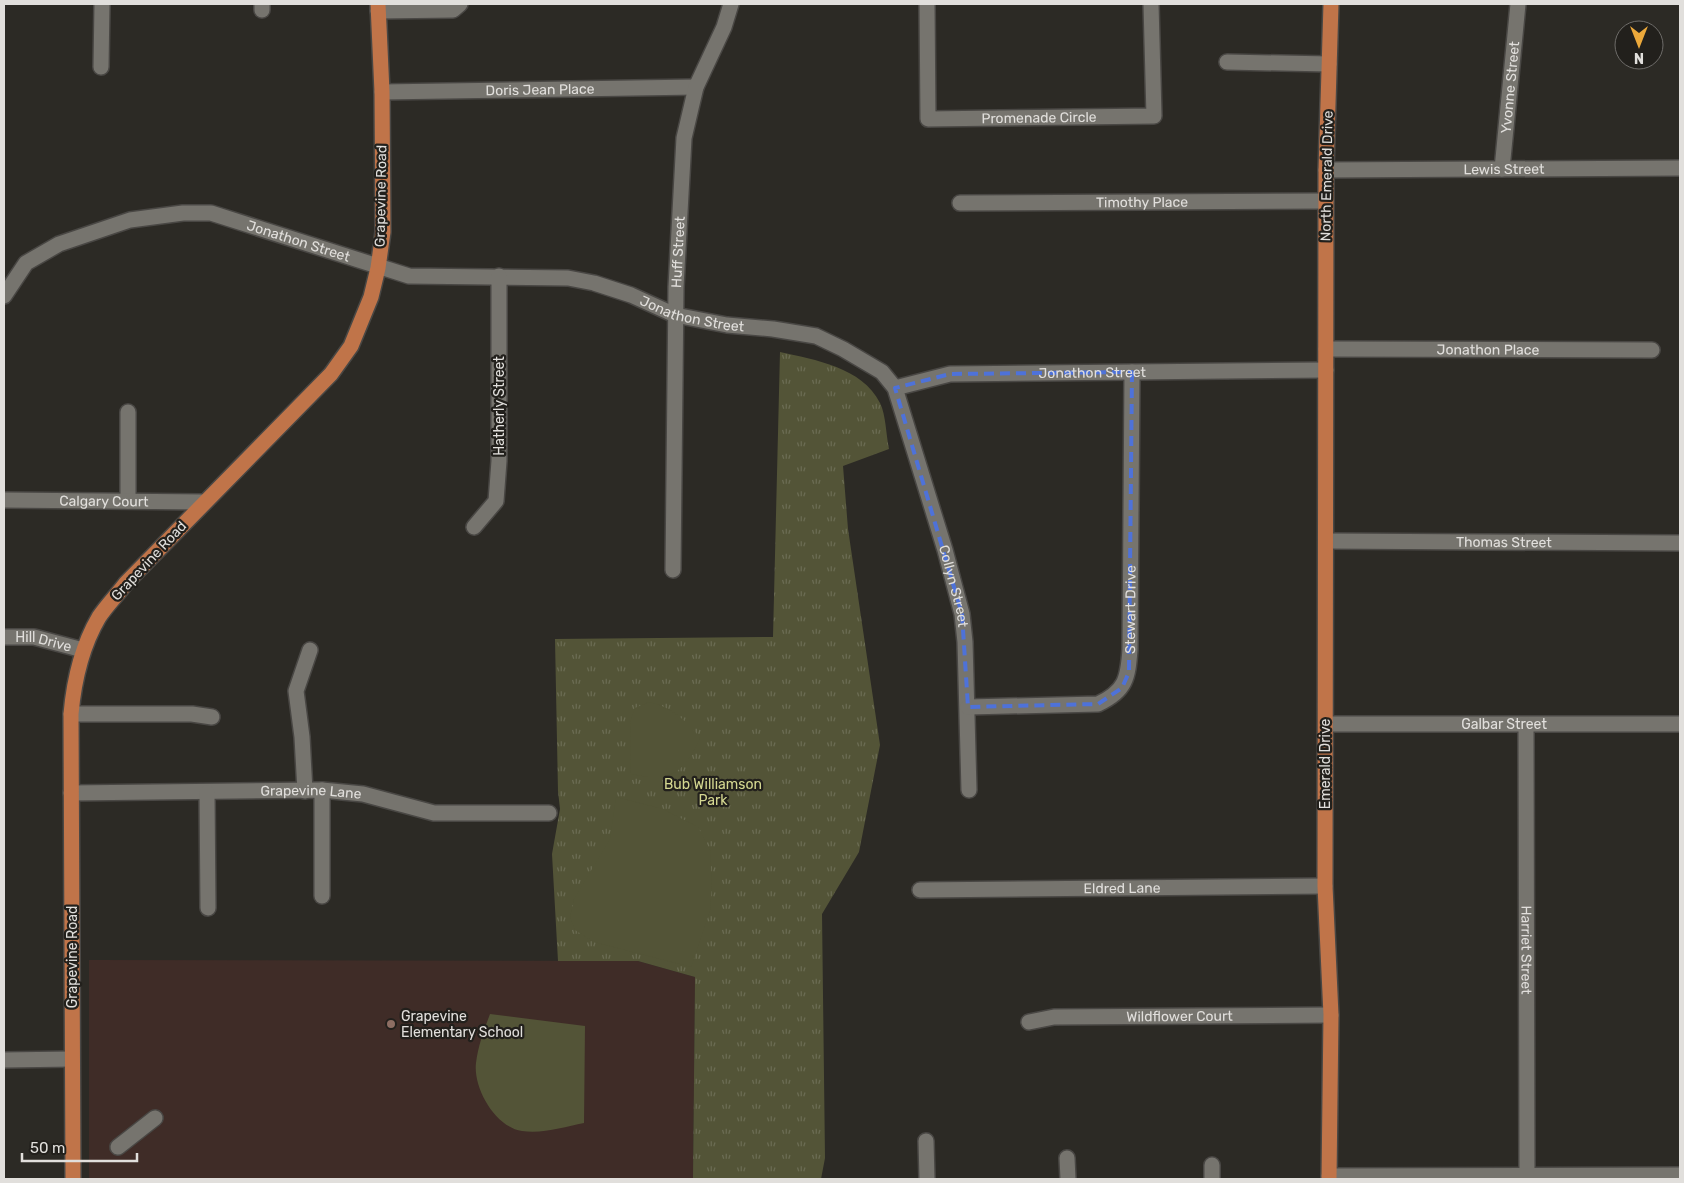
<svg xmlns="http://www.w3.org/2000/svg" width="1684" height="1183" viewBox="0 0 1684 1183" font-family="Rubik,sans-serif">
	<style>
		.education { fill: #3f2c27 }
		.grass { fill: url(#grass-tufts) }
		.garden { fill: #535437 }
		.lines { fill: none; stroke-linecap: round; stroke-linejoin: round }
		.minor-casing { stroke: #494744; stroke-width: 18 }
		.major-casing { stroke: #494744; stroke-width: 18 }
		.minor { stroke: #76746e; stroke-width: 15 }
		.major { stroke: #c07449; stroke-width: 15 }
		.marked { fill: none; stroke: #4e72d9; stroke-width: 4; stroke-dasharray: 10 6; stroke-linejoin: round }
		.education-dot { fill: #8d6e63; stroke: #22201c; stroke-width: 2 }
		.labels { text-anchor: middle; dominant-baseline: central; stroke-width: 4.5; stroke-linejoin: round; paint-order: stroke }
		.street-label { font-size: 14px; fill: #e1dfdc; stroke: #22201c }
		.park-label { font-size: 14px; fill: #d5d891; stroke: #22201c }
		.poi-label { font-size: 14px; fill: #e1dfdc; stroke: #22201c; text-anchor: start }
	</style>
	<defs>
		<pattern id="grass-tufts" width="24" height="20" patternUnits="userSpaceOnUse" patternTransform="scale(1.25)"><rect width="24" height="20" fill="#535437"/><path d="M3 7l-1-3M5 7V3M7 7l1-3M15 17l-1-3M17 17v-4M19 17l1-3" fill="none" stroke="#6b6c53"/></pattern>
	</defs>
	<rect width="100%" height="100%" fill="#2c2a25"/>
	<path class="education" d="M89,960L638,961L695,977L693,1179H89Z"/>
	<path class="grass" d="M780,352C815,360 862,367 880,403C886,415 886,435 889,449L843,466L848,529L880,745L859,852L822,914L825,1158L821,1179H693L695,977L638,961H558L552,854L560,809L558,791L555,639L773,637Z"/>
	<g class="garden">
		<path d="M649,702C670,706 688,722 700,738C684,773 671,783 631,774L630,722L635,708Z"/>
		<path d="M616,797L663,809L698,827L710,850L712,885L710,911L691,967L594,942L575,930L570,917L574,899L610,839Z"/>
		<path d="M490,1014L585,1026L584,1123C564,1127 543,1134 522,1131C495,1127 473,1088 476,1063C478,1046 484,1030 490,1014Z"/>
	</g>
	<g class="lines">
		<defs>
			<g id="minor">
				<path id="s1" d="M927,4L928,119L1154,116L1151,4"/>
				<path d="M262,10V4"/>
				<path d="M378,11L453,10L460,4"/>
				<path d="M1227,62L1329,64"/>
				<path d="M101,67L102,4"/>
				<path id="s2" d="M382,92L696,87"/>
				<path id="s3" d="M1502,169L1518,4"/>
				<path id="s4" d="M1326,170L1680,168"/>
				<path id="s5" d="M960,203L1326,201"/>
				<path id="s6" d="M4,296L26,263L59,244L130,220L183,213H211L409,276L568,278L594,283L631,295L675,315L727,325L773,329L816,336L843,349L882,372L895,388L945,550L962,614L965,642L969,790"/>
				<path id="s7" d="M1326,349L1652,350"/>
				<path id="s8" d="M895,388L950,374L1326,370"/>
				<path d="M128,412V501"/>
				<path id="s9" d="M4,500L204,502"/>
				<path d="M474,527L496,501L499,461V276"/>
				<path id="s10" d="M1326,541L1680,543"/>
				<path id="s11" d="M673,570L676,287L684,138L696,87L724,27L731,4"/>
				<path id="s12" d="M4,637H34L83,650"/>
				<path id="s13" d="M968,707L1098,704C1126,691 1128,678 1130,649L1132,372"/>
				<path d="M71,714H192L212,717"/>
				<path id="s14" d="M1326,724H1680"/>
				<path id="s15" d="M1526,725L1527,1175"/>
				<path d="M305,791L302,737L296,691L310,650"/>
				<path id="s16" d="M71,793L322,790L363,794L434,813H549"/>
				<path d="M207,793L208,908"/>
				<path id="s17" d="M920,890L1325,886"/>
				<path d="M322,896V790"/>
				<path id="s18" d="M1029,1022L1054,1017L1331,1015"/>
				<path d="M4,1060L72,1059"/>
				<path d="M926,1141L927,1179"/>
				<path d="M118,1147L155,1118"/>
				<path d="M1067,1158L1068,1179"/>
				<path d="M1212,1165V1179"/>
				<path d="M1329,1176L1680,1175"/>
			</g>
			<g id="major">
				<path d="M73,1179L71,714C74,680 82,646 99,617C107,605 118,594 126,583L331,374L351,346L371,297L378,268L383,232L382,92L378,4"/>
				<path d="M1329,1179L1331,1015L1325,886L1326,170L1331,4"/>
			</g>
		</defs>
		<use href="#minor" class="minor-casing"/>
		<use href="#major" class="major-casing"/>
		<use href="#minor" class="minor"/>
		<use href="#major" class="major"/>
	</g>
	<path class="marked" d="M1132,372L1129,672L1122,688L1098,704L968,707L962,614L895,388L950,374Z"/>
	<circle class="education-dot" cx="391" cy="1024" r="5"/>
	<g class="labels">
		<g class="street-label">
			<text stroke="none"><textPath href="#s3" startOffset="82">Yvonne Street</textPath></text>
			<text stroke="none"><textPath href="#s2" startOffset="158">Doris Jean Place</textPath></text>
			<text stroke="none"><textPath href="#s1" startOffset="226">Promenade Circle</textPath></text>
			<text stroke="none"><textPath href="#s4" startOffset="178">Lewis Street</textPath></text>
			<text transform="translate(1327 176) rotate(-89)">North Emerald Drive</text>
			<text transform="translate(381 196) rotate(-89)">Grapevine Road</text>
			<text stroke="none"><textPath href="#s5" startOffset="182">Timothy Place</textPath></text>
			<text stroke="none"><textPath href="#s6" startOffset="326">Jonathon Street</textPath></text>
			<text stroke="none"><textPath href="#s11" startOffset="318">Huff Street</textPath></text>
			<text stroke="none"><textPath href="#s6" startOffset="731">Jonathon Street</textPath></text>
			<text stroke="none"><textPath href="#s7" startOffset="162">Jonathon Place</textPath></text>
			<text stroke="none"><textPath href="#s8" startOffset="199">Jonathon Street</textPath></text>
			<text transform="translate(499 406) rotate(-90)">Hatherly Street</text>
			<text stroke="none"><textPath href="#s9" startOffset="100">Calgary Court</textPath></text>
			<text stroke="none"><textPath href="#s10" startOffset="178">Thomas Street</textPath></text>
			<text transform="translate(149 561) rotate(-47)">Grapevine Road</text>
			<text stroke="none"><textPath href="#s6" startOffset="1160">Collyn Street</textPath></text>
			<text stroke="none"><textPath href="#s13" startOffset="238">Stewart Drive</textPath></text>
			<text stroke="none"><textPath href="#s12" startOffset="40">Hill Drive</textPath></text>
			<text stroke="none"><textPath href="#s14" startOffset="178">Galbar Street</textPath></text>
			<text transform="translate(1325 764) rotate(-90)">Emerald Drive</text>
			<text stroke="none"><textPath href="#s16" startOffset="240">Grapevine Lane</textPath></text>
			<text stroke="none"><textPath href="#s17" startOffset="202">Eldred Lane</textPath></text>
			<text stroke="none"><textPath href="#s15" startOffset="225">Harriet Street</textPath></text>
			<text transform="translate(72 957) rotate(-90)">Grapevine Road</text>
			<text stroke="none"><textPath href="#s18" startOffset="151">Wildflower Court</textPath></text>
		</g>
		<g class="park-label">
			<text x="713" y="784">Bub Williamson<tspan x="713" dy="16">Park</tspan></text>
		</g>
		<g class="poi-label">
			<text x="401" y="1016">Grapevine<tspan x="401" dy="16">Elementary School</tspan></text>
		</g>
	</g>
	<rect width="1684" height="1183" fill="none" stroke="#e1dfdc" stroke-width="10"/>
	<g transform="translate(1639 45) rotate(180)"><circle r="24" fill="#22201c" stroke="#6e6c69"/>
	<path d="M0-4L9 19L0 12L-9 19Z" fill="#eca93b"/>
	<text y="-8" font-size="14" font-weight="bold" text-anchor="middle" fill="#e1dfdc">N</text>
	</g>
	<path d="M22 1153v8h115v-8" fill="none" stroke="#e1dfdc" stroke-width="2.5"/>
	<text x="30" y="1153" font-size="15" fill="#e1dfdc" stroke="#22201c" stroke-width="4" paint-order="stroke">50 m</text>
</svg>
